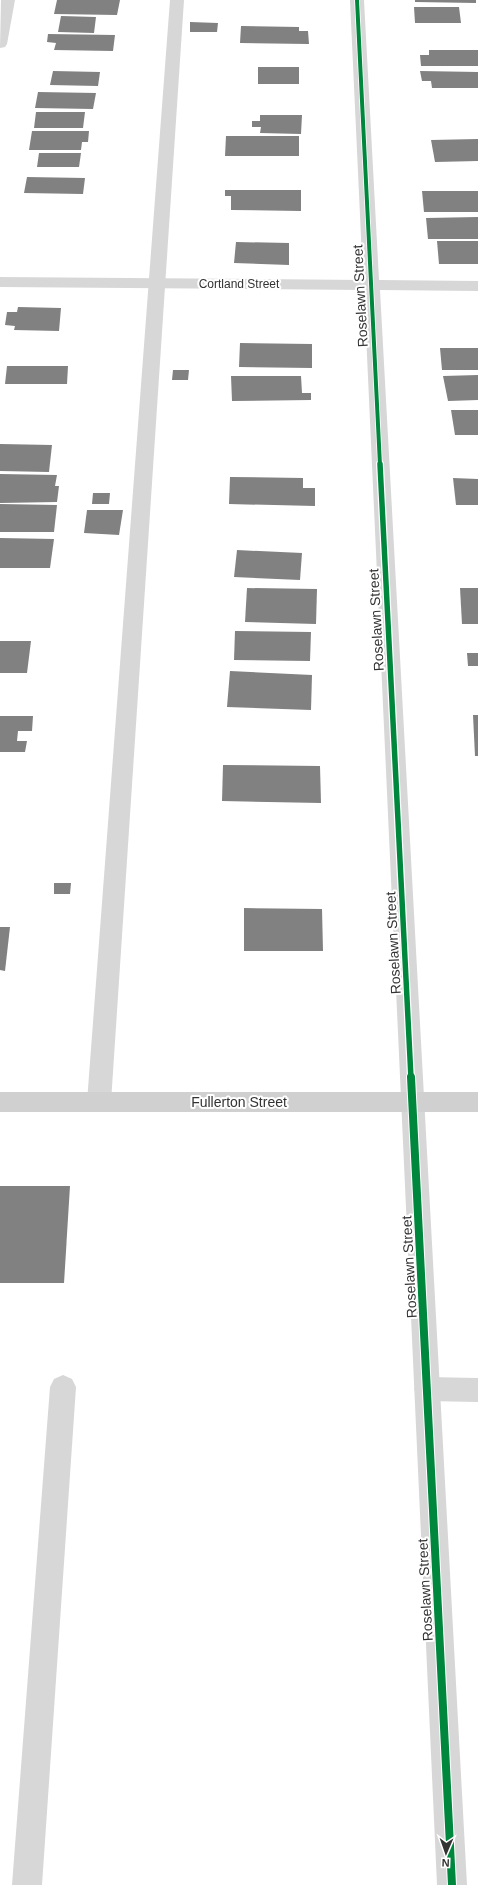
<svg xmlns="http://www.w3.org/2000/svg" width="478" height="1885" viewBox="0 0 478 1885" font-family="Helvetica,sans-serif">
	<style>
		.building { fill: #818181 }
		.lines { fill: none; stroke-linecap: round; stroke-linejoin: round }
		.lane { fill: #d7d7d7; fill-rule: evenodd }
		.street { fill: #d7d7d7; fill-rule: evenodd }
		.secondary { fill: #d0d0d0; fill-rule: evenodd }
		.cycleway-far2-casing { stroke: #fff; stroke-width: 5.5 }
		.cycleway-far1-casing { stroke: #fff; stroke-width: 8 }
		.cycleway-casing { stroke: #fff; stroke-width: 10 }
		.cycleway-far2 { stroke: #00873e; stroke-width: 4 }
		.cycleway-far1 { stroke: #00873e; stroke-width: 5.5 }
		.cycleway { stroke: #00873e; stroke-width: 8 }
		.labels { text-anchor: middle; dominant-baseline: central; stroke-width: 4; stroke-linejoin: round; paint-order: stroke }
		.far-street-label { font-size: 12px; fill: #333; stroke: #fff }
		.street-label { font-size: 14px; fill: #333; stroke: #fff }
	</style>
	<rect width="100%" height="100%" fill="#fff"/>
	<g class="building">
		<path d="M57,0H120L117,15L54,14Z"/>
		<path d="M415,0H476V3L415,2Z"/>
		<path d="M414,7H459L461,23H415Z"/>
		<path d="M61,16L96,17L94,33L58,32Z"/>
		<path d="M190,22L218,23L217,32H190Z"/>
		<path d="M241,26L299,27V31H308L309,44L240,43Z"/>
		<path d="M48,34L115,35L113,51L54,50L56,43L47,42Z"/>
		<path d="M429,50H478V66H421L420,55H429Z"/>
		<rect x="258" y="67" width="41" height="17"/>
		<path d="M53,71L100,72L98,86L50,85Z"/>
		<path d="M420,71L478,72V88H432L431,81H422Z"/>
		<path d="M38,92L96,93L93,109L35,108Z"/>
		<path d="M36,112H85L83,128H34Z"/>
		<path d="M260,115H302L301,134L260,133L261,127H252V121H260Z"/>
		<path d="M32,131H89L88,142H82L81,150H29Z"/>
		<path d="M226,136H299V156H225Z"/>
		<path d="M478,139V161L435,162L431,140Z"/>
		<path d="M39,153H81L79,167H37Z"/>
		<path d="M27,177L85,178L83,194L24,193Z"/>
		<path d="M225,190H301V211L231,210V196H225Z"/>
		<path d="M422,191H478V212H424Z"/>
		<path d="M478,217V239H428L426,218Z"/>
		<path d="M437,241H478V264H439Z"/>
		<path d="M236,242L289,243V265L234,263Z"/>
		<path d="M18,307L61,308L59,331L14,330L15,326L5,325L7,312H17Z"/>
		<path d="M240,343L312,344V368L239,367Z"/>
		<path d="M440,348H478V370H442Z"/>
		<path d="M7,366H68L67,384H5Z"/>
		<path d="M173,370H189L188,380H172Z"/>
		<path d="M478,375V400L448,401L443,376Z"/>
		<path d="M231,376H301L302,393H311V400L232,401Z"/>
		<path d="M451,410H478V435H455Z"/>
		<path d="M0,444L52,445L49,472L0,471Z"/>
		<path d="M0,474L57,475L55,486H59L57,502L0,503Z"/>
		<path d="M230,477L303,478V488H315V506L229,504Z"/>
		<path d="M453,478L478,479V505H456Z"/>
		<path d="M93,493H110L109,504H92Z"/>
		<path d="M0,504L57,505L54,532H0Z"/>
		<path d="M87,510H123L119,535L84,533Z"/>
		<path d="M0,538L54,539L50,568H0Z"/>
		<path d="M237,550L302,553L300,580L234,577Z"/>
		<path d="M247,588L317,589L316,624L245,622Z"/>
		<path d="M460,588H478V624H462Z"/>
		<path d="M235,631L311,632L310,661L234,660Z"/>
		<path d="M0,641H31L27,673H0Z"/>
		<path d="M467,653H478V666H468Z"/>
		<path d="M230,671L312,675L311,710L227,707Z"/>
		<path d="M473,715H478V756H475Z"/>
		<path d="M0,716H33L32,731H18L17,741H27L25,752H0Z"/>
		<path d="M223,765L320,766L321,803L222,801Z"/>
		<path d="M54,883H71L70,894H54Z"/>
		<path d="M244,908L322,909L323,951H244Z"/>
		<path d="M0,927H10L5,971L0,970Z"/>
		<path d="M0,1186H70L64,1283H0Z"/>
	</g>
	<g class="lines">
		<g class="lane">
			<path d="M170,0H184L111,1102L107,1109L99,1112L91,1109L87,1102Z"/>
			<path d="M63,1375L72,1379L76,1387L42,1885H12L50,1387L54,1379Z"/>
			<path d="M427,1377L478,1378V1402L427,1401L418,1397L414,1389L418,1381Z"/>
		</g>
		<g class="street">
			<path d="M1,0H15L7,44L5,47L0,48Z"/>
			<path d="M350,0H364L379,280L478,281V291L380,290L467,1885H437L364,290L0,287V277L363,280Z"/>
		</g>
		<rect class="secondary" x="0" y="1092" width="478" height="20"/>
		<defs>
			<path id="cycleway-far2" d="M357,0L380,465"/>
			<path id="cycleway-far1" d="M380,464L411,1078"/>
			<path id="cycleway" d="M411,1077L452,1885"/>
		</defs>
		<use href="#cycleway-far2" class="cycleway-far2-casing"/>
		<use href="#cycleway-far1" class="cycleway-far1-casing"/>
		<use href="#cycleway" class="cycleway-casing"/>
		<use href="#cycleway-far2" class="cycleway-far2"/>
		<use href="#cycleway-far1" class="cycleway-far1"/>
		<use href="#cycleway" class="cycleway"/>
	</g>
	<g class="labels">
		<g class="far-street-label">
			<text x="239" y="284">Cortland Street</text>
		</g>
		<g class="street-label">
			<text transform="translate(360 296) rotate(-93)">Roselawn Street</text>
			<text transform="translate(376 620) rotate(-93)">Roselawn Street</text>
			<text transform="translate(393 943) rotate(-93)">Roselawn Street</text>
			<text x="239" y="1102">Fullerton Street</text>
			<text transform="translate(409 1267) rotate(-93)">Roselawn Street</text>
			<text transform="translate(425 1590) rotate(-93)">Roselawn Street</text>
		</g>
	</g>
	<g transform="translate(446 1853) rotate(182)" stroke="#ffffff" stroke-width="3" paint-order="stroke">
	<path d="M0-3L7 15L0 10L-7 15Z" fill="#333333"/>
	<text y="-6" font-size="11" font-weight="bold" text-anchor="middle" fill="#333333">N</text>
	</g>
</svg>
